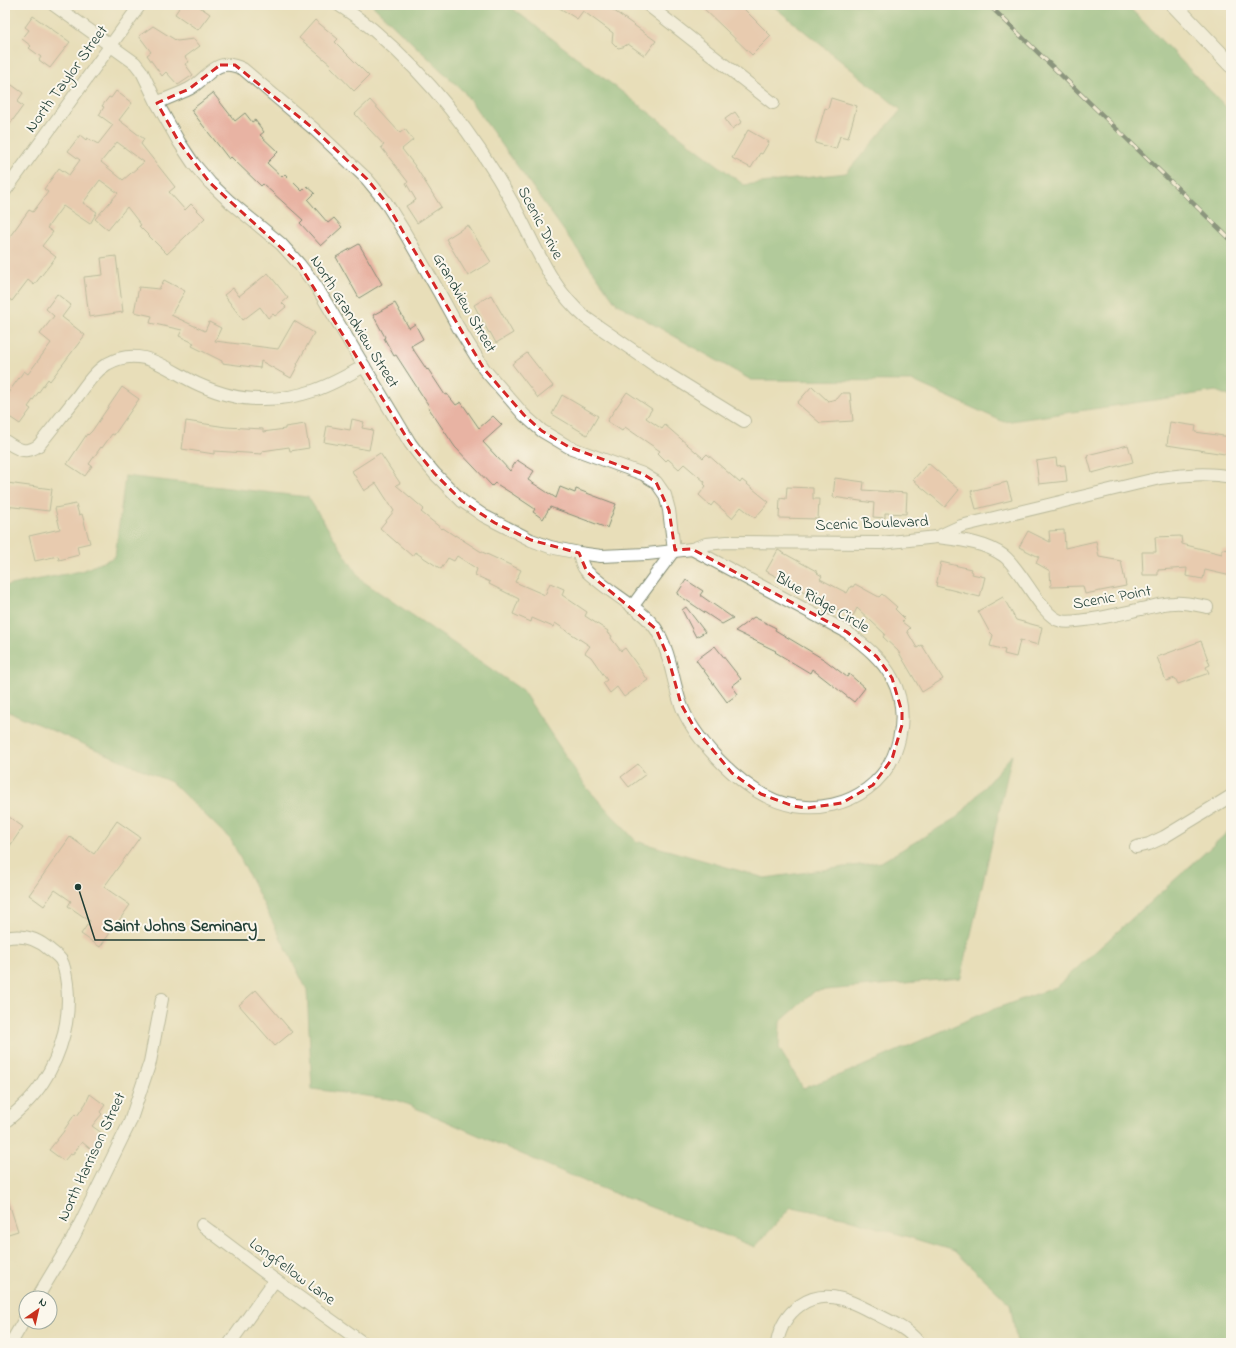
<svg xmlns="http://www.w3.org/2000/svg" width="1236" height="1348" viewBox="0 0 1236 1348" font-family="'Indie Flower',sans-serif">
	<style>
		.forest { fill: #72b274; stroke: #487854 }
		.building { fill: #e8b3a3; fill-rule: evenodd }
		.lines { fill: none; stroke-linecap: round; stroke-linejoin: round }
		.minor-casing { stroke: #848e76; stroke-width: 14 }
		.tertiary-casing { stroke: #848e76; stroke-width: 17 }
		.minor { stroke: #fff; stroke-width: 12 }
		.tertiary { stroke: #fff; stroke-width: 15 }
		.rail-casing { stroke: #1f3d34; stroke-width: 4.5 }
		.rail { stroke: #fbf7ec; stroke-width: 3; stroke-dasharray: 9; stroke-linecap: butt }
		.marked { fill: none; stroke: #d62828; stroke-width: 3; stroke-dasharray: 8 5; stroke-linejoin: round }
		.labels { text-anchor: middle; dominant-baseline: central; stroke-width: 4; stroke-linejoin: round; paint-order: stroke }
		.street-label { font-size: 16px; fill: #1f3d34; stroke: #fbf7ec }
		.leader { fill: none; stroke: #1f3d34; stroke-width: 1.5 }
		.callout-dot { fill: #1f3d34; stroke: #fbf7ec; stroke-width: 1.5 }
		.callout-label { font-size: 17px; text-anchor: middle; font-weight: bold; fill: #1f3d34; stroke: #fbf7ec; stroke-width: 4; stroke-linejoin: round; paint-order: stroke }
	</style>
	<rect width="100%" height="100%" fill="#fbf7ec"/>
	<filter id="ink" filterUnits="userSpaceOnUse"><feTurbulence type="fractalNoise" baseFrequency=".025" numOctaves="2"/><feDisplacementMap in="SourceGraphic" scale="8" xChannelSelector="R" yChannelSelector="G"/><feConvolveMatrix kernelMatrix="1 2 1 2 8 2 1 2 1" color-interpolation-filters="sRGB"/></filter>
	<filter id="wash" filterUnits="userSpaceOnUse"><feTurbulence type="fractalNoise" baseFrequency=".012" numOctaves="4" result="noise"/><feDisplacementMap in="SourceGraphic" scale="16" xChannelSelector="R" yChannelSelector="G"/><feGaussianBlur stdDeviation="0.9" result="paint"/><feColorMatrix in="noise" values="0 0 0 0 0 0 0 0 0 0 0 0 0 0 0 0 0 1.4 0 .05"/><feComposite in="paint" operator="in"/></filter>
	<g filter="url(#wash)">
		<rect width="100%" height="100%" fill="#e8deb9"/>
		<g class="forest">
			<path d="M372,5H508L744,185L846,173L901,110L772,5H1127L1231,112V397L1216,391L1004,422L913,381L751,380L616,303L464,92Z"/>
			<path d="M125,476L308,497L361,580L522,690L587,788L636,841L765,878L881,862L959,816L1012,755L961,978L815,991L780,1022L779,1048L803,1088L856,1069L983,1013L1056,987L1231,829V1343H1017L1010,1304L954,1251L843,1217L791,1207L755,1247L593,1185L397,1100L312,1089L307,990L231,840L171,782L5,710V586L81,571L115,557Z"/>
		</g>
		<g id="blocks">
			<g class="building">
				<path d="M181,5H197L210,14L198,30L175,14Z"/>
				<path d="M555,5H606L656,41L645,56L628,44L623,47L618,48L612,42L613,33L583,11L577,19Z"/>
				<path d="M700,5H740L771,36L752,55Z"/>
				<path d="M33,16L70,42L50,68L39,60L41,57L29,48L31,46L22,39L29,30L25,27Z"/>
				<path d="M315,20L338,39L335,42L369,76L354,91L330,66L331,65L299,38Z"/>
				<path d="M153,26L177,41L194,39L200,46L185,57L189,62L185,64L193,75L178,85L166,72L162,76L147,55L151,52L139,36Z"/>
				<path d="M5,80L23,93L17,102L23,106L5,131Z"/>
				<path d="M116,91L132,103L119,120L144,139L141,144L175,187L169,192L185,210L191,204L205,218L167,254L139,226L141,225L127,207L108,230L95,219L118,193L100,180L83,203L97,212L90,224L63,206L47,228L53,232L42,246L56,257L34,285L28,280L12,301L5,296V243L29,210L33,212L48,192L44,189L59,168L69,175L80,160L68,151L80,135L86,140L87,138L98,144L113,125L99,115L104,107L102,106L109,97L111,98ZM117,142L144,162L123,180L101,162Z"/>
				<path d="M213,93L235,121L245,113L252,122L255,120L264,132L260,135L278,152L267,163L282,177L285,174L302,191L307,186L315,193L308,200L328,223L334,218L342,227L321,246L300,223L303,220L263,184L261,186L231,157L229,159L191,110Z"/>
				<path d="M831,98L857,106L848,138L840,136L836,149L815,143L825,108L828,109Z"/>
				<path d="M370,100L400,133L405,129L413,140L402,149L415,166L441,207L417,223L406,206L416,200L406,183L408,182L381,147L384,145L355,114Z"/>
				<path d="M735,112L742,122L732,129L725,119Z"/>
				<path d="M748,130L769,142L762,154L760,153L751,168L732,158Z"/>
				<path d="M468,225L491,262L468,276L446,239Z"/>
				<path d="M359,244L382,284L359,298L336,257Z"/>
				<path d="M116,256L123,312L89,317L84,277L103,275L101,258Z"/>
				<path d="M268,273L288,298L282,303L286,307L275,316L273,314L268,318L260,307L243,320L224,295L233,288L239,296Z"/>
				<path d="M164,280L185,291L171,315L205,331L209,322L221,328L215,341L278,349L294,321L314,333L297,364L298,365L291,378L261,361L260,368L222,363V361L192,346L194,343L179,336L182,330L150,323L152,316L134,312L139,287L159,289Z"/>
				<path d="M57,294L71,305L62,317L85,335L50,381L48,379L28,407L31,409L20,424L5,414V397L24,371L28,374L51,343L40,334L54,316L46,309Z"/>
				<path d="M491,295L513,333L496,343L490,332L489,333L474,305Z"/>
				<path d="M395,303L409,328L415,324L423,339L411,346L427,370L428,369L445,395L447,394L456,405L461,402L479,428L493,416L502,425L483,442L510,471L517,460L534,471L528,480L556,498L560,487L575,493L576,489L616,504L607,528L550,507L543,519L533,512L535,509L511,493L495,483L492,486L455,447L428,407L429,406L396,355L394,356L384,338L385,337L373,315Z"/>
				<path d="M527,353L553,386L538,398L512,364Z"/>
				<path d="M812,386L828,401L837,399L842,393H850L853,421L820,423L797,403Z"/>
				<path d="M122,387L139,399L114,435L112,434L102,448L101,447L89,464L92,466L85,476L67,464L87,434L88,435L92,431Z"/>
				<path d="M627,392L652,409L646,418L662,429L665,425L703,458L707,454L740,483L742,480L769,502L755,518L741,507L732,518L714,502L711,506L699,495L706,486L704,484L705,482L684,464L679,469L668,459L666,461L658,453L660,451L625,427L622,431L607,421Z"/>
				<path d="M562,395L598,416L587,435L552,414Z"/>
				<path d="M352,419L364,422L362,428L373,430L369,450L324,442L327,426L350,430Z"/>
				<path d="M186,421L226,427L263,429V432L285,429V427L305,424L309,448L290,451L289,447L262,451V454L214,451V454L182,449Z"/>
				<path d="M1170,422L1196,426L1195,432L1231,437V455L1167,445Z"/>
				<path d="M1128,445L1133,462L1092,473L1087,455Z"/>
				<path d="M380,453L400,483L396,485L424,509L421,512L442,529L443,528L455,536V535L480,551L521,570L515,582L545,595L550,583L564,589L562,595L587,612L585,616L608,631L607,633L612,636L611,638L621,651L625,648L648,680L624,697L617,687L610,693L603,683L607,680L591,657L585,653L590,646L555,623L553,627L532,618L531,622L513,614L519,599L489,584L490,582L475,575L477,569L457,556L454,561L448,558L441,569L415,552L412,556L380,528L394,511L376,483L364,491L352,471Z"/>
				<path d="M1056,458L1057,466L1065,465L1067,481L1039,484L1036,461Z"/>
				<path d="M928,463L959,490L945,507L913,480Z"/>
				<path d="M835,478L864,482L863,490L907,493L906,514L885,513V518L873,517L874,503L833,497Z"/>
				<path d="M1007,482L1012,500L976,509L971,491Z"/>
				<path d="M7,483L52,489L49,511L5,506Z"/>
				<path d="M787,487L813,488V499H819L818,519L779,518L780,498L786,499Z"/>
				<path d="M76,504L79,515L82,514L90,543L77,546L79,555L59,560L58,556L35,561L29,536L60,529L55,508Z"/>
				<path d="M1064,530L1065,548L1096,541L1099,557L1121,561L1126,586L1085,594L1083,586L1051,587L1050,571L1036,563L1039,557L1019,547L1028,531L1050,542L1049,531Z"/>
				<path d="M1181,536L1182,544L1222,554V549L1231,550V576L1205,570L1203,579L1186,576L1187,568L1158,570V575H1143L1142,552H1156L1155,537Z"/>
				<path d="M778,550L818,572L817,573L822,576L820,579L847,593L851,586L853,587L855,584L879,597L882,594L897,607L895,609L905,619L902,622L910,628L907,631L917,648L922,645L943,679L922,692L898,651L883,637L885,634L857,608L852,618L766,571Z"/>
				<path d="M941,562L971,569L970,571L973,572L972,574L985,577L980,597L936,586Z"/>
				<path d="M686,580L703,591L700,595L733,618L722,624L677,594Z"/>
				<path d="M1003,597L1016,620L1042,627L1038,645L1020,640L1016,657L1004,654L1005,650L990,646L993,635L989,631L978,611Z"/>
				<path d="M686,607L705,632L696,637L682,610Z"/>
				<path d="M754,617L776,628L775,630L825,660L847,677L849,674L865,688L854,702L812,669L810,673L775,652L776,651L735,631Z"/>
				<path d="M1201,641L1210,665L1206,667L1209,673L1178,684L1175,678L1166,681L1157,657Z"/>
				<path d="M715,646L741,679L732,686L738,694L727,702L696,660Z"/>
				<path d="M638,764L646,774L629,787L621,777Z"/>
				<path d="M5,814L23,827L5,853Z"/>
				<path d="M117,821L140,837L104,887L130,905L100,947L81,934L90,921L68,906L71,901L55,890L44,906L29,895L70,837L94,854Z"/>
				<path d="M256,990L292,1032L275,1046L239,1005Z"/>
				<path d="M90,1094L105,1105L100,1112L102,1114L92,1126L106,1136L94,1152L82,1142L72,1155L70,1154L64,1161L49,1150L64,1131V1130L75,1114L77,1116L86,1103Z"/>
				<path d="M7,1197L18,1231L5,1235V1198Z"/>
			</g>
		</g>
	</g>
	<g filter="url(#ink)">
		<use href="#blocks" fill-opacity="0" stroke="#848e76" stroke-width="1"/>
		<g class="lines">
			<defs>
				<g id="minor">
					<path d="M54,5L135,63L142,72L157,103L179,142L193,163L210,183L230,202L281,244L299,264L316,286L410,443L419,455L435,474L462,501L484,516L531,540L550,547L579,553L601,556L647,554L692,549L706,544L727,542L881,543L937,537L961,526L1160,478C1184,475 1207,472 1231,477"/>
					<path d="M339,5C352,14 366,23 378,34C433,81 478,141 513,204C536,245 549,287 586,318L666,373L744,421"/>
					<path d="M648,5L773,103"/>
					<path d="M157,103C167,98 179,94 189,89C209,78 215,55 243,69L314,129L367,179L385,201L405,233L440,294L458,327L484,369L524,415L542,431L569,447L643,474L656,482L665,495L669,510L674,550L632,607"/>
					<path d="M5,191L140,5"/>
					<path d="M5,441C17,449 26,455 39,445C52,429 64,413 77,397C86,385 94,372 107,364C143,343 169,372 200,385C218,393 238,399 258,399C301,400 328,387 364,366"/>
					<path d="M937,537C960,540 985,542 1004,556C1022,570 1042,617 1061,621C1069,623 1077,621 1085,620C1104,618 1123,613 1141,609C1152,607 1163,603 1174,603C1185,602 1196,605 1207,607"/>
					<path d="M579,553C580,558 581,563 584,568C587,573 592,576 597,580C614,595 644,611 656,629C670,651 672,678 680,702C687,723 703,743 717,758C738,780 764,801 795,806C820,810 847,804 867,789C901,764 911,714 892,678C882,659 864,645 847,632L692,549"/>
					<path d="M1136,847L1149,844L1164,837L1231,796"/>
					<path d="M5,938C22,934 37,938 50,950C54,953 58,956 61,960C65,967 66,976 67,984C71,1018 62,1053 43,1082C33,1098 19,1110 5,1122"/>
					<path d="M202,1225L275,1280L363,1343"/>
					<path d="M37,1298L73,1238L130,1122L150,1062L162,999"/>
					<path d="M11,1343L26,1317"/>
					<path d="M230,1343L275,1280"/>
					<path d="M777,1343C783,1311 809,1290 842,1299C854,1302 865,1309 876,1314C892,1322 908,1329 919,1343"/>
				</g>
				<path id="tertiary" d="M1174,5L1231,65"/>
			</defs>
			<use href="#minor" class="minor-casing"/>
			<use href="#tertiary" class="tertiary-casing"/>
			<use href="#minor" class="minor"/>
			<use href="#tertiary" class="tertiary"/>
			<defs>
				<path id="rail" d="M989,5L1231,240"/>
			</defs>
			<use href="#rail" class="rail-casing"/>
			<use href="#rail" class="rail"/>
		</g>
	</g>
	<path d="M0 0H1236V1348H0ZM220,65H235L314,129L367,179L385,201L484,369L524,415L542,431L569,447L643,474L656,482L669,510L675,550L692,549L847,632L877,657L892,678L902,712V725L892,759L873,785L842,803L807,808L793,806L761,794L732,773L694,727L681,704L668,657L656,629L587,572L579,553L531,540L495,523L462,501L435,474L410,443L299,264L210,183L179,142L157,103L189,89Z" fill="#e8deb9" fill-opacity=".55" fill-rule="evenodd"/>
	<path class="marked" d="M220,65H235L314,129L367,179L385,201L484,369L524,415L542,431L569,447L643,474L656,482L669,510L675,550L692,549L847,632L877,657L892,678L902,712V725L892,759L873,785L842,803L807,808L793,806L761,794L732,773L694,727L681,704L668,657L656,629L587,572L579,553L531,540L495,523L462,501L435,474L410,443L299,264L210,183L179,142L157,103L189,89Z"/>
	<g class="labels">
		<g class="street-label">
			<text transform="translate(67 79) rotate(-54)">North Taylor Street</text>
			<text transform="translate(540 223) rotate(62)">Scenic Drive</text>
			<text transform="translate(464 303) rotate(60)">Grandview Street</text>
			<text transform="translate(354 322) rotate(58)">North Grandview Street</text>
			<text transform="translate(872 524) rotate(-2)">Scenic Boulevard</text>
			<text transform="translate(1112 598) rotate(-10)">Scenic Point</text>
			<text transform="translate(822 603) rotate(30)">Blue Ridge Circle</text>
			<text transform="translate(92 1157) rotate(-65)">North Harrison Street</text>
			<text transform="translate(292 1272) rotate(36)">Longfellow Lane</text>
		</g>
	</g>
	<path class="leader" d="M78 887L95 940H265"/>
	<circle class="callout-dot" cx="78" cy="887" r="4"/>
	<g class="callout-label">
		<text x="180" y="931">Saint Johns Seminary</text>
	</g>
	<rect width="1236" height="1348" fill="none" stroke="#fbf7ec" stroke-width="20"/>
	<g transform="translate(38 1310) rotate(34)"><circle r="19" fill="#fbf7ec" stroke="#a3ada2"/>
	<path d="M0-3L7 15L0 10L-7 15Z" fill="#c8321e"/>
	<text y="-6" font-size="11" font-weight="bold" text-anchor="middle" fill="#1f3d34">N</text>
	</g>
</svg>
